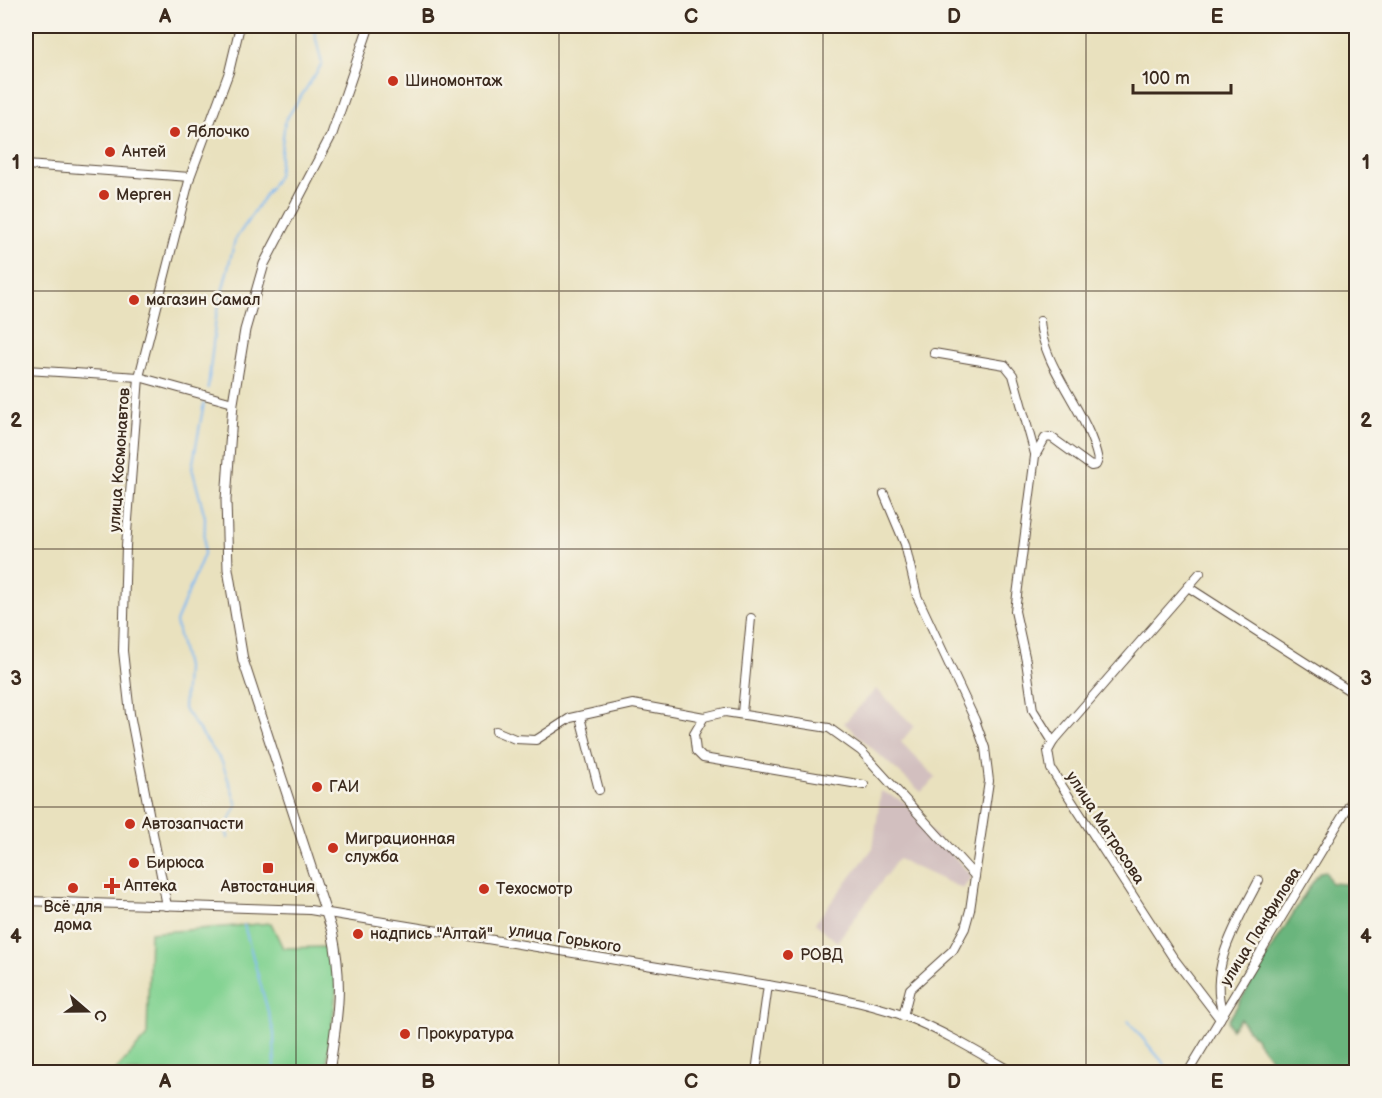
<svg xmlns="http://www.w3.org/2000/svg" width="1382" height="1098" viewBox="0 0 1382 1098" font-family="'Balsamiq Sans',sans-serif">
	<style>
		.industrial { fill: #d2bfbf }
		.green { fill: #84d393; stroke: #607e58; stroke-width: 1.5 }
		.forest { fill: #6bb57d; stroke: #53704e; stroke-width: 1.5 }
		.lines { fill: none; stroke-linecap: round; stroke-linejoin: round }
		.stream { stroke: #81baf2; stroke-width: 2 }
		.minor-casing { stroke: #554536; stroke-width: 10 }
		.tertiary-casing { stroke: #554536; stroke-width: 11 }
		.minor { stroke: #fff; stroke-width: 8 }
		.tertiary { stroke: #fff; stroke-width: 9 }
		.grid { fill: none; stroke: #3b2a1e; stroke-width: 1.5; stroke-opacity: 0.55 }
		.poi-dot { fill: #c8321e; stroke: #f7f3e8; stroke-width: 2 }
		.labels { text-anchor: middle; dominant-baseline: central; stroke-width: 5; stroke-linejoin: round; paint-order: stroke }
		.poi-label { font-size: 16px; fill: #3b2a1e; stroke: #f7f3e8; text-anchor: start }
		.street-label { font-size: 16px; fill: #3b2a1e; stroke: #f7f3e8 }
		.neatline { fill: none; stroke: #3b2a1e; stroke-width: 2 }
		.grid-label { font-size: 20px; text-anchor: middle; font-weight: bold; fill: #3b2a1e }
	</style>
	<rect width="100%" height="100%" fill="#f7f3e8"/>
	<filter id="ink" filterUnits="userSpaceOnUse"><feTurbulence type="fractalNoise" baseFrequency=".0167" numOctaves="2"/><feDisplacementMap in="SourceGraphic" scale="12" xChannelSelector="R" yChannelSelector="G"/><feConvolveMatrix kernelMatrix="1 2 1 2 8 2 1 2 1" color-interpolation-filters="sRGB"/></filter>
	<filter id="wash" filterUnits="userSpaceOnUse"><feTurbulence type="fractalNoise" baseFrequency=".008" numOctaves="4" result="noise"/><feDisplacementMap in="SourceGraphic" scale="24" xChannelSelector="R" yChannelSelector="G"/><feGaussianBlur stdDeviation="1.35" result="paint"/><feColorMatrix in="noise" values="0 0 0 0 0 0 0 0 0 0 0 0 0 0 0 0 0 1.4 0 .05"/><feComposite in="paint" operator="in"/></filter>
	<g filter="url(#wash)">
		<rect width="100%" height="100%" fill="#e9e1be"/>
		<g class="industrial">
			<path d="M876,689L914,726L901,742L936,778L921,792L844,723Z"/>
			<path d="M881,791L903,801L972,876L963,889L898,859L837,942L815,923L873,848Z"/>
		</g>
		<path class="green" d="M271,923L283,948L326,947L332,951L337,986L326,1072H114L147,1036L150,933Z"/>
		<path class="forest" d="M1326,871L1331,883L1346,884L1356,890V1072H1281L1240,1019L1231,1029L1228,1021L1308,889L1320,872Z"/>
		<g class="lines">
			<g class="stream">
				<path d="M208,388L216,317L235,240L278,176L285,121L322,64L313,26"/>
				<path d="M204,403L192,468L205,517L204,554L176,622L186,667L184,709L222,762L237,805L226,828L228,838"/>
				<path d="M244,925L274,1033L275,1072"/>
				<path d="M1128,1021L1171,1072"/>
			</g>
		</g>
	</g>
	<g filter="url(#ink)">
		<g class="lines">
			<defs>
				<g id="minor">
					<path d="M26,165L190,177"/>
					<path d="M1040,321C1043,369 1088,411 1098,460L1096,465L1091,466L1051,437L1045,438L1035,456L1015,611L1026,661L1033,710L1053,742L1048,751L1051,769L1172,956L1220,1019"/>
					<path d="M934,353L1005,365L1013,375L1035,454"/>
					<path d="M26,370L139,377L233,403"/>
					<path d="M884,494L905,544L917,596L975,720L985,748L989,781L970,910L965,928L953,950L910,989L903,1016"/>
					<path d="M1188,587L1356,695"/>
					<path d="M742,713L751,618"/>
					<path d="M580,717L599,790"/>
					<path d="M496,731L515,739L536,740L570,718L633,704L704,717"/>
					<path d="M1053,742L1200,573"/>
					<path d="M864,785L703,758L696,751L694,734L704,717L725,712L829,728L861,751L975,876"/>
					<path d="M26,901L310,910L768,985C813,993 859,1000 902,1015C941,1030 976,1051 1012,1072"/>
					<path d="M167,906L130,714L123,651L126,546L139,377L190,177L229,72L240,26"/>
					<path d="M1223,1014C1207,967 1238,921 1259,880"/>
					<path d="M756,1072L768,985"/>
					<path d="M1188,1072L1356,794"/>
				</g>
				<path id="tertiary" d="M329,1072C337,1019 344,986 332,931L243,660L228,569L226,500L233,403L245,330L264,264L332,134L369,26"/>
			</defs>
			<use href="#minor" class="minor-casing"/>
			<use href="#tertiary" class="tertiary-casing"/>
			<use href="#minor" class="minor"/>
			<use href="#tertiary" class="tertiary"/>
		</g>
	</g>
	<path class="grid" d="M296,26V1072M559,26V1072M823,26V1072M1086,26V1072M26,291H1356M26,549H1356M26,807H1356"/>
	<g class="poi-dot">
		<circle cx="393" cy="81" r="6"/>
		<circle cx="175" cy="132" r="6"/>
		<circle cx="110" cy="152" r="6"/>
		<circle cx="104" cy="195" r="6"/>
		<circle cx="134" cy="300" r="6"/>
		<circle cx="317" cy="787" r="6"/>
		<circle cx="130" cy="824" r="6"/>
		<circle cx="333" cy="848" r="6"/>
		<circle cx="134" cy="863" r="6"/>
		<rect x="262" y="862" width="12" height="12" rx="3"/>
		<path d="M109 877h6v6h6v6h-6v6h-6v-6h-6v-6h6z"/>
		<circle cx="73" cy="888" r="6"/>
		<circle cx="484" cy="889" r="6"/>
		<circle cx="358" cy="934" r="6"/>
		<circle cx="788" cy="955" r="6"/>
		<circle cx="405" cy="1034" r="6"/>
	</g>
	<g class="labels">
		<g class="poi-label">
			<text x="405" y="81">Шиномонтаж</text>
			<text x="187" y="132">Яблочко</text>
			<text x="122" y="152">Антей</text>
			<text x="116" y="195">Мерген</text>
			<text x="146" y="300">магазин Самал</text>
			<text x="329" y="787">ГАИ</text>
			<text x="142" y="824">Автозапчасти</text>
			<text x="345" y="839">Миграционная<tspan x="345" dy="18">служба</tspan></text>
			<text x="146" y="863">Бирюса</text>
			<text x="124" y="886">Аптека</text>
			<text x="268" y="887" text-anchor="middle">Автостанция</text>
			<text x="496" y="889">Техосмотр</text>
			<text x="73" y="907" text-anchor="middle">Всё для<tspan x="73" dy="18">дома</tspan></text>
			<text x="370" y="934">надпись "Алтай"</text>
			<text x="800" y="955">РОВД</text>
			<text x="417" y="1034">Прокуратура</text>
		</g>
		<g class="street-label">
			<text transform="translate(120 460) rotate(-86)">улица Космонавтов</text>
			<text transform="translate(1105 828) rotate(57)">улица Матросова</text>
			<text transform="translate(1261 927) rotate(-58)">улица Панфилова</text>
			<text transform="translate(565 939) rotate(9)">улица Горького</text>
		</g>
	</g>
	<rect width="1382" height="1098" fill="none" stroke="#f7f3e8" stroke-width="66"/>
	<g transform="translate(87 1011) rotate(110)" stroke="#f7f3e8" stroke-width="4.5" paint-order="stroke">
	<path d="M0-4.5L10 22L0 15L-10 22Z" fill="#3b2a1e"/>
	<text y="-9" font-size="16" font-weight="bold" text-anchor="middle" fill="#3b2a1e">С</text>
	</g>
	<path d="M1133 84v9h98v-9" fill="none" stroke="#3b2a1e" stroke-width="3"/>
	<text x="1142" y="84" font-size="18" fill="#3b2a1e" stroke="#f7f3e8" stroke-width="4.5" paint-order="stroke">100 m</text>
	<rect x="33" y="33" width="1316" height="1032" class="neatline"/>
	<g class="grid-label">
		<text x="165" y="23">A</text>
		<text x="428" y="23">B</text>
		<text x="691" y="23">C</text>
		<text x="954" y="23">D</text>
		<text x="1217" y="23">E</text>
		<text x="16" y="169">1</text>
		<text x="1366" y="169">1</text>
		<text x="16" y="427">2</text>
		<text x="1366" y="427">2</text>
		<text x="16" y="685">3</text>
		<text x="1366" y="685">3</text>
		<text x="16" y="943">4</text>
		<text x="1366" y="943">4</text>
		<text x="165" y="1088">A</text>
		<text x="428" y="1088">B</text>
		<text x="691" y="1088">C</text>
		<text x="954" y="1088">D</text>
		<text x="1217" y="1088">E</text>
	</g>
</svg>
